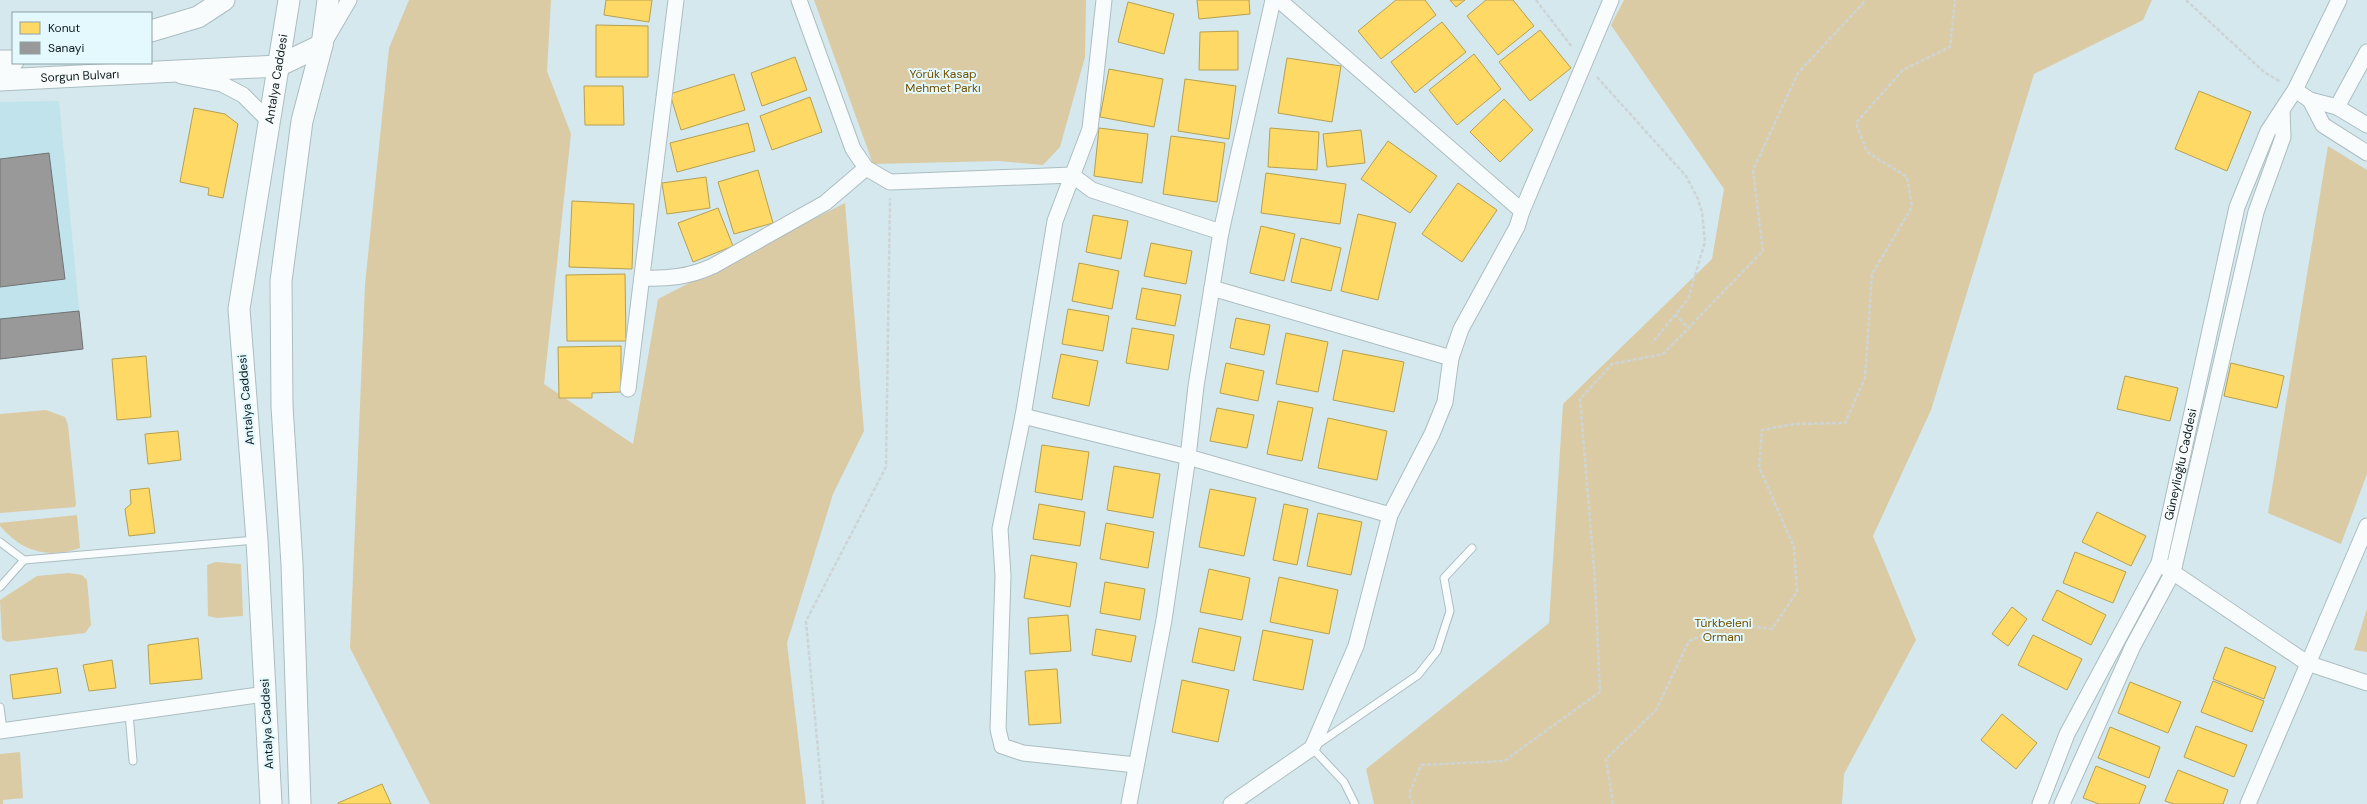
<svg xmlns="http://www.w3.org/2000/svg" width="2367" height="804" viewBox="0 0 2367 804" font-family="'DM Sans',sans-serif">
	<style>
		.built { fill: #c1e3ec }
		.green { fill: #dacba4 }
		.homes { fill: #ffd966; stroke: #b6a050 }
		.industry { fill: #999; stroke: #6f7374 }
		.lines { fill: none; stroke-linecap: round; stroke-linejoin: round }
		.service-casing { stroke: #acbdc1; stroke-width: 9 }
		.minor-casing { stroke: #acbdc1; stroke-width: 17 }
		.secondary-casing { stroke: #acbdc1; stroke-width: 23 }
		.path { stroke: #cdd4d5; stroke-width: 2.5; stroke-dasharray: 4 2; stroke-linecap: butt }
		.service { stroke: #f9fcfc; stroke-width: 7 }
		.minor { stroke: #f9fcfc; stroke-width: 15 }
		.secondary { stroke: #f9fcfc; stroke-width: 21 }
		.labels { text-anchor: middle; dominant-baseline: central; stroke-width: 4; stroke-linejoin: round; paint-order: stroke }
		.park-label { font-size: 12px; fill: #725000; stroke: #e3f9fe }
		.street-label { font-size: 12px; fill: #0d1b1e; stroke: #e3f9fe }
	</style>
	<rect width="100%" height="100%" fill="#d4e8ee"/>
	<path class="built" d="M59,101L83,349L0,359V102Z"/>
	<g class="green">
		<path d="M409,0H551L547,71L571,134L544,384L633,444L658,299L845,203L864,431L833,494L787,643L806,804H430L350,648L365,285L389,48Z"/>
		<path d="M814,0H1086L1085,57L1060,147L1043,165L999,161L873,164Z"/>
		<path d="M1624,0H2152L2143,20L2034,74L1931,410L1873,536L1916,640L1844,774L1842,804H1374L1366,769L1549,623L1563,404L1712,259L1724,189L1611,25Z"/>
		<path d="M2328,146L2367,170V474L2341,544L2268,513Z"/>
		<path d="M46,410L65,417L68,425L76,504L75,507L0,513V414Z"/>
		<path d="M77,515L80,548C48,559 22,552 0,526V523L9,522Z"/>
		<path d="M216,562L241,564L243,616L217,618L208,616L207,565Z"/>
		<path d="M69,573L82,575L87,580L91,625L85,633L7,642L2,639L0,600L37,576Z"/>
		<path d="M2367,609V652L2354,650Z"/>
		<path d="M20,752L23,798L3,800V804H0V754Z"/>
	</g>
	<g class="homes">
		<path d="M606,0H652L649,22L604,15Z"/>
		<path d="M1197,0H1249L1250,14L1199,19Z"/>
		<path d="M1396,0H1425L1436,15L1381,59L1358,31Z"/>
		<path d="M1450,0H1465L1456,7Z"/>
		<path d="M1486,0H1513L1534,26L1498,55L1467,16Z"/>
		<path d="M1128,2L1174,14L1164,54L1118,42Z"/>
		<path d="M1442,22L1466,52L1415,93L1391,62Z"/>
		<path d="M596,25L648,26V77H596Z"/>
		<path d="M1540,30L1571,68L1530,101L1499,62Z"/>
		<path d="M1238,31V70H1199L1200,32Z"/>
		<path d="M1474,54L1501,89L1457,125L1429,90Z"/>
		<path d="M795,57L807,90L762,106L751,73Z"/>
		<path d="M1287,58L1341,66L1332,122L1278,113Z"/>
		<path d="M1109,69L1163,79L1154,127L1100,117Z"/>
		<path d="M734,74L745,110L681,130L670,94Z"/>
		<path d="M1185,79L1236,86L1229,139L1178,131Z"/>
		<path d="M584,86H623L624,125H585Z"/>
		<path d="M2199,91L2251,112L2227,171L2175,149Z"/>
		<path d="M810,97L822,132L772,150L760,116Z"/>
		<path d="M1504,99L1533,130L1500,162L1470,132Z"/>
		<path d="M194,108L225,114L238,124L223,198L208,195L209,188L180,182Z"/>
		<path d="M748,123L755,151L677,172L670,143Z"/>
		<path d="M1099,128L1148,134L1142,183L1094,176Z"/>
		<path d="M1270,128L1319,132L1317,170L1268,167Z"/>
		<path d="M1361,130L1365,163L1327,167L1323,134Z"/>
		<path d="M1171,136L1225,143L1217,202L1163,194Z"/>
		<path d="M1388,141L1437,176L1410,213L1361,179Z"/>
		<path d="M758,170L773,223L734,234L718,182Z"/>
		<path d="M1266,173L1346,184L1340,224L1261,213Z"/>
		<path d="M706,177L710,208L667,214L662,183Z"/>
		<path d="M1458,183L1497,210L1462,262L1422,234Z"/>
		<path d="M572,201L634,204L632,269L569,267Z"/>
		<path d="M718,208L733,246L693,262L678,223Z"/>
		<path d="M1358,214L1396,223L1378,300L1341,291Z"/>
		<path d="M1093,215L1128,221L1121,259L1086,252Z"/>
		<path d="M1261,226L1295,234L1284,281L1250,273Z"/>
		<path d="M1301,238L1341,248L1331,291L1291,282Z"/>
		<path d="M1151,243L1192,251L1186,284L1144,276Z"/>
		<path d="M1079,263L1119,271L1112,309L1072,301Z"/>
		<path d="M625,274L626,341H567L566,275Z"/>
		<path d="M1142,288L1181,295L1175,326L1136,319Z"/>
		<path d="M1068,309L1109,316L1103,351L1062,344Z"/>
		<path d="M1236,318L1270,325L1264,355L1230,348Z"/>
		<path d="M1132,328L1174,335L1168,370L1126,363Z"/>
		<path d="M1286,333L1328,342L1318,392L1276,384Z"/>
		<path d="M621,346V392L592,393V398H559L558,347Z"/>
		<path d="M1343,350L1404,362L1394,412L1333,400Z"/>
		<path d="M1061,354L1098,361L1089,406L1052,398Z"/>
		<path d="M146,356L151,417L117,420L112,359Z"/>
		<path d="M1226,363L1264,371L1258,401L1220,393Z"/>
		<path d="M2231,363L2284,376L2277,408L2224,396Z"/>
		<path d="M2125,376L2178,388L2170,421L2117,409Z"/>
		<path d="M1278,401L1313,408L1302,461L1267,454Z"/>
		<path d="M1217,408L1254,415L1247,448L1210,441Z"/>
		<path d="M1328,418L1387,431L1377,480L1318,468Z"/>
		<path d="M178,431L181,460L148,464L145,434Z"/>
		<path d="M1042,445L1089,452L1082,500L1035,492Z"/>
		<path d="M1114,466L1160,474L1153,518L1107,510Z"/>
		<path d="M149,488L155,533L129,536L125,509L131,504L130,490Z"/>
		<path d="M1210,489L1256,498L1244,556L1199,547Z"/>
		<path d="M1039,504L1085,512L1080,546L1033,539Z"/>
		<path d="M1284,504L1308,509L1297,565L1273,560Z"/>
		<path d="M2097,512L2146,536L2131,566L2082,542Z"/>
		<path d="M1318,513L1362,522L1351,575L1307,566Z"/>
		<path d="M1106,523L1154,532L1148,568L1100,559Z"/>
		<path d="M2075,552L2126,572L2113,603L2063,583Z"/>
		<path d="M1031,555L1077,563L1070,607L1024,598Z"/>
		<path d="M1209,569L1250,578L1242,620L1200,612Z"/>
		<path d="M1279,577L1338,590L1329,634L1270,622Z"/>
		<path d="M1105,582L1145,589L1140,620L1100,613Z"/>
		<path d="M2057,590L2106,615L2091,645L2042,620Z"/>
		<path d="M2012,607L2027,619L2008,646L1992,634Z"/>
		<path d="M1068,615L1071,651L1030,654L1028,618Z"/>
		<path d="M1199,628L1241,637L1234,671L1192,662Z"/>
		<path d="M1096,629L1136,636L1131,662L1092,655Z"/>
		<path d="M1263,630L1313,640L1303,690L1253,680Z"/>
		<path d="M2033,635L2082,659L2067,690L2018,665Z"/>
		<path d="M198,638L202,679L150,684L148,645Z"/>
		<path d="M2225,647L2276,667L2264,699L2213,679Z"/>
		<path d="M112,660L116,688L89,691L83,665Z"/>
		<path d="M57,668L61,693L13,699L10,675Z"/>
		<path d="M1057,669L1061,723L1029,725L1025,671Z"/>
		<path d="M1182,680L1229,690L1218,742L1172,732Z"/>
		<path d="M2213,681L2264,701L2252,732L2201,712Z"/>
		<path d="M2130,682L2181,702L2168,733L2118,713Z"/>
		<path d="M2002,714L2037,743L2016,769L1981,740Z"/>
		<path d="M2196,726L2247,745L2234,777L2184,757Z"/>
		<path d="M2110,727L2160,747L2149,778L2098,758Z"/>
		<path d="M2096,766L2146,786L2139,804H2099L2083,798Z"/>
		<path d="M2178,770L2228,790L2223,804H2174L2165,801Z"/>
		<path d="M382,784L391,804H338V803Z"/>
	</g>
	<g class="industry">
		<path d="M49,153L65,279L0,287V159Z"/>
		<path d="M79,311L83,349L0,359V319Z"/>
	</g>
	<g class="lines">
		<defs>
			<g id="service">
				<path d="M0,542L24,560"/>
				<path d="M0,587L24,560L255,540"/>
				<path d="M0,707L3,730"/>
				<path d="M129,713L133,761"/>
				<path d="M1355,804L1344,782L1312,748L1418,675L1437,651L1450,611L1444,578L1472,548"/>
			</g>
			<g id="minor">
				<path d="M799,0L853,149L866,168L890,182L1072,175L1092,190L1221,232"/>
				<path d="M1104,0L1090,129L1055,221L1023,416L1000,529L1003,576L998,729L1002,746L1023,753L1136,765"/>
				<path d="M325,41L349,0"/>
				<path d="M181,76L222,84L243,95L269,121"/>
				<path d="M2295,90L2310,100L2337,107L2367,125"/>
				<path d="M2310,100L2323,125L2367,153"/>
				<path d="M2337,107L2367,52"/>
				<path d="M1522,211L1611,0"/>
				<path d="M642,278C667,279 689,277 713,266L825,203L866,168"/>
				<path d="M1212,288L1451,358"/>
				<path d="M628,389L676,0"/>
				<path d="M1023,416L1188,457L1390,515"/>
				<path d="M2165,567L2307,663L2367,683"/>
				<path d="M0,731L265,694"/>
				<path d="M1129,804L1164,620L1188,457L1196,386L1221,232L1273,0"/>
				<path d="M1231,804L1312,748L1356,646L1390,515L1432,434L1445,402L1451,358L1461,329L1517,227L1522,211L1279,0"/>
				<path id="s1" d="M2040,804L2067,734L2159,563L2237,207L2268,131L2295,90L2339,0"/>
				<path d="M2062,804L2133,646L2173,572L2256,212L2283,137L2282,111"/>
				<path d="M2248,804L2367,526"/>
			</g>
			<g id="secondary">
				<path d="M151,31L198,17L224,0"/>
				<path d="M0,61H13"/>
				<path id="s2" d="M0,80L278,66L322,45"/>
				<path id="s3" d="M271,804L257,540L239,309L289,0"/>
				<path d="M300,804L292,564L282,406L281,281L302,121L322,45L328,0"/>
			</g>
		</defs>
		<use href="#service" class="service-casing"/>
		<use href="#minor" class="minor-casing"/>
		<use href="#secondary" class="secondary-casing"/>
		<g class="path">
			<path d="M1536,0L1572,47"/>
			<path d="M2186,0L2264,72L2281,82"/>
			<path d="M1597,77L1686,176L1698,199L1702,212L1705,242L1688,299L1652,343"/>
			<path d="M1675,314L1688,328"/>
			<path d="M823,804L806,621L886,467L890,198"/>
			<path d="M1413,804L1409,794L1421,765L1504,761L1600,692L1595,581L1580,399L1612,364L1663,354L1763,251L1753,170L1798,73L1866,0"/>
			<path d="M1613,804L1606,759L1656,710L1689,641L1730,623L1772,629L1797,592L1794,547L1759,467L1762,430L1794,424L1845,423L1865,378L1872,274L1912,207L1907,177L1867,152L1856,123L1903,70L1950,47L1955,0"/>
		</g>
		<use href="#service" class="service"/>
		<use href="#minor" class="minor"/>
		<use href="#secondary" class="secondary"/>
	</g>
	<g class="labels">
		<g class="park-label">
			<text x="943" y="74">Yörük Kasap<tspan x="943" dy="14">Mehmet Parkı</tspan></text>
			<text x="1723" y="623">Türkbeleni<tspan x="1723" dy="14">Ormanı</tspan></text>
		</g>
		<g class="street-label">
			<text stroke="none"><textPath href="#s2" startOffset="80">Sorgun Bulvarı</textPath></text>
			<text stroke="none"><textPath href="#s3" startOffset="729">Antalya Caddesi</textPath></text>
			<text transform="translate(246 400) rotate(-95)">Antalya Caddesi</text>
			<text stroke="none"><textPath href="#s1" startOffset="370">Güneylioğlu Caddesi</textPath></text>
			<text transform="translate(267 724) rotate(-93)">Antalya Caddesi</text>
		</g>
	</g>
	<rect x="12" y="12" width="140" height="52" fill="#e3f9fe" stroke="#8da0a4"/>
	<rect x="20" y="22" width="20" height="12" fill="#ffd966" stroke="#8da0a4"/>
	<text x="48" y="32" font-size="12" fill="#0d1b1e">Konut</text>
	<rect x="20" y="42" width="20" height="12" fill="#999999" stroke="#8da0a4"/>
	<text x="48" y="52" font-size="12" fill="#0d1b1e">Sanayi</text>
</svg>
